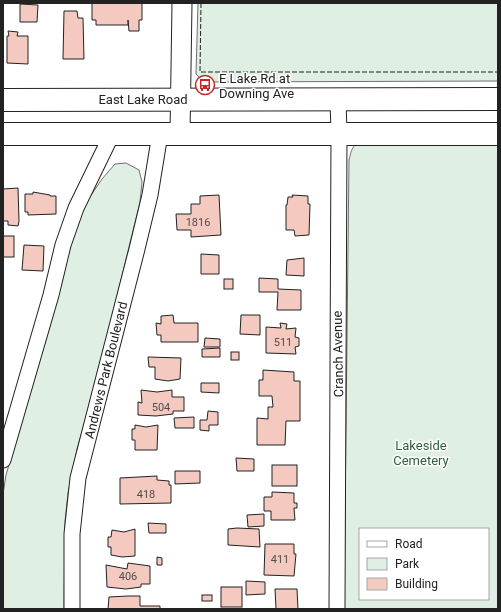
<svg xmlns="http://www.w3.org/2000/svg" width="501" height="612" viewBox="0 0 501 612" font-family="Roboto,sans-serif">
	<style>
		.green { fill: #e0efe3; stroke: #6f6f6f; fill-rule: evenodd }
		.building { fill: #f3c9c0; stroke: #222 }
		.lines { fill: none; stroke-linecap: round; stroke-linejoin: round }
		.minor-casing { stroke: #222; stroke-width: 17 }
		.tertiary-casing { stroke: #222; stroke-width: 21 }
		.secondary-casing { stroke: #222; stroke-width: 24 }
		.minor { stroke: #fff; stroke-width: 15 }
		.tertiary { stroke: #fff; stroke-width: 19 }
		.secondary { stroke: #fff; stroke-width: 22 }
		.fence { stroke: #222; stroke-width: 1; stroke-dasharray: 5 2; stroke-linecap: butt }
		.labels { text-anchor: middle; dominant-baseline: central; stroke-width: 3; stroke-linejoin: round; paint-order: stroke }
		.number-label { font-size: 11px; fill: #564c4a }
		.poi-label { font-size: 13px; fill: #222; stroke: #fff; text-anchor: start }
		.street-label { font-size: 13px; fill: #222; stroke: #fff }
		.park-label { font-size: 13px; fill: #2f5e38; stroke: #fff }
	</style>
	<rect width="100%" height="100%" fill="#fff"/>
	<g class="green">
		<path d="M198,3H498V81L204,82L196,74Z"/>
		<path d="M498,142V609H344L349,160C351,153 351,147 358,143ZM360,529H488V599H360Z"/>
		<path d="M126,163L139,170L142,182L140,202L95,386L77,449L68,493L65,521L64,609H3V494L6,475L49,329L79,213L102,179L115,164Z"/>
	</g>
	<g class="building">
		<path d="M92,3H142V20H139V31H129L128,20V25H96V20H92Z"/>
		<path d="M20,4L38,5L37,22H20Z"/>
		<path d="M64,11H77L78,18H83L84,59H63Z"/>
		<path d="M8,31L18,32L17,36H28V64L7,63V36H9Z"/>
		<path d="M18,188L19,221L18,226L8,225V221H3V189Z"/>
		<path d="M33,192L50,195V196H56V214L28,215V212H25V194H33Z"/>
		<path d="M219,195L221,235L191,237V230H177L176,214H191V204H200V196Z"/>
		<path d="M292,195L308,196V204H310L309,235L295,236L294,230H286V205H287L288,197H293Z"/>
		<rect x="3" y="236" width="11" height="21"/>
		<path d="M24,245L44,246L43,271L22,270Z"/>
		<path d="M201,254L219,255V274H201Z"/>
		<path d="M304,258V276L286,275L287,260Z"/>
		<path d="M259,278L278,279V289L301,290V310H277L278,292H259Z"/>
		<rect x="224" y="279" width="9" height="10"/>
		<path d="M173,315L174,323H198V342H161V335H157L156,323L161,324V316Z"/>
		<path d="M241,315H260V335L240,334Z"/>
		<path d="M280,323L287,324L286,329L296,328L295,337L299,338V346L295,347L296,354L266,353V327L281,328Z"/>
		<path d="M205,338L220,339V347H204Z"/>
		<path d="M220,348V357H202V349Z"/>
		<rect x="231" y="352" width="8" height="8"/>
		<path d="M148,357L181,358L180,379L168,381L155,379V367H149Z"/>
		<path d="M263,370L294,372V381H300V421H286L285,445H257V418L268,419V407H273L272,396H259V380H263Z"/>
		<path d="M201,383H219V393L201,392Z"/>
		<path d="M141,390L157,392L172,390V397H184V411H173V414L156,416L138,415V402L142,403Z"/>
		<path d="M208,411L218,412V425H209V431L200,430V420H207Z"/>
		<path d="M194,417V428H175L174,418Z"/>
		<path d="M135,425L146,427L158,425L157,450H135V440H132V429H135Z"/>
		<path d="M236,458L254,459V471H237Z"/>
		<rect x="272" y="465" width="25" height="21"/>
		<path d="M175,471H200V483L175,484Z"/>
		<path d="M157,476V480L169,481V485H171V503L120,504V478Z"/>
		<path d="M272,492L294,493V503H297V508H294L295,520H271V511H264V497H272Z"/>
		<path d="M264,514V526L248,527L247,515Z"/>
		<path d="M148,523L166,524V533H149Z"/>
		<path d="M237,528L259,529L260,547L228,545V529Z"/>
		<path d="M135,529V556L122,557L111,555V547H108V537H111L112,530L124,532Z"/>
		<path d="M265,544H294V554H296L294,576L264,575Z"/>
		<path d="M157,557L162,558V565H157Z"/>
		<path d="M128,563L150,566V584H141V587L126,589L107,587L106,565L127,569Z"/>
		<path d="M246,581L265,582V594L246,595Z"/>
		<rect x="221" y="587" width="21" height="20"/>
		<path d="M275,589H297L298,609H276Z"/>
		<rect x="202" y="595" width="10" height="6"/>
		<path d="M128,596H140V606H160V609H106H108L109,597Z"/>
	</g>
	<g class="lines">
		<defs>
			<g id="minor">
				<path d="M3,460L51,295L63,245L76,208L112,134"/>
				<path d="M72,609V534L78,478L137,249L150,195L160,134"/>
				<path d="M337,609L339,134L338,99"/>
			</g>
			<path id="tertiary" d="M180,134L182,3"/>
			<g id="secondary">
				<path d="M3,100L498,99"/>
				<path d="M3,134H498"/>
			</g>
		</defs>
		<use href="#minor" class="minor-casing"/>
		<use href="#tertiary" class="tertiary-casing"/>
		<use href="#secondary" class="secondary-casing"/>
		<use href="#minor" class="minor"/>
		<use href="#tertiary" class="tertiary"/>
		<use href="#secondary" class="secondary"/>
		<path class="fence" d="M201,3L200,72H498"/>
	</g>
	<defs>
		<symbol id="bus-ring" viewBox="-11 -11 22 22"><circle r="9.5" fill="#fff" stroke="#c62828" stroke-width="1.5"/><path d="M-5-6H5V4H4V6H2V4H-2V6H-4V4H-5ZM-3.5-4V0h7V-4ZM-3.5 1.2v1.5H-2V1.2ZM2 1.2v1.5H3.5V1.2Z" fill="#c62828"/></symbol>
	</defs>
	<g fill-rule="evenodd">
		<use href="#bus-ring" x="194" y="74" width="22" height="22"/>
	</g>
	<g class="labels">
		<g class="number-label">
			<text x="198" y="222">1816</text>
			<text x="283" y="342">511</text>
			<text x="161" y="407">504</text>
			<text x="146" y="494">418</text>
			<text x="280" y="559">411</text>
			<text x="128" y="576">406</text>
		</g>
		<g class="poi-label">
			<text x="219" y="78">E Lake Rd at<tspan x="219" dy="15">Downing Ave</tspan></text>
		</g>
		<g class="street-label">
			<text x="143" y="99">East Lake Road</text>
			<text transform="translate(338 354) rotate(-91)">Cranch Avenue</text>
			<text transform="translate(106 370) rotate(-76)">Andrews Park Boulevard</text>
		</g>
		<g class="park-label">
			<text x="421" y="445">Lakeside<tspan x="421" dy="15">Cemetery</tspan></text>
		</g>
	</g>
	<rect width="501" height="612" fill="none" stroke="#222222" stroke-width="8"/>
	<rect x="359" y="528" width="130" height="72" fill="#ffffff" stroke="#a7a7a7"/>
	<rect x="367" y="541" width="20" height="6" fill="#ffffff" stroke="#a7a7a7"/>
	<text x="395" y="548" font-size="12" fill="#222222">Road</text>
	<rect x="367" y="558" width="20" height="12" fill="#e0efe3" stroke="#a7a7a7"/>
	<text x="395" y="568" font-size="12" fill="#222222">Park</text>
	<rect x="367" y="578" width="20" height="12" fill="#f3c9c0" stroke="#a7a7a7"/>
	<text x="395" y="588" font-size="12" fill="#222222">Building</text>
</svg>
